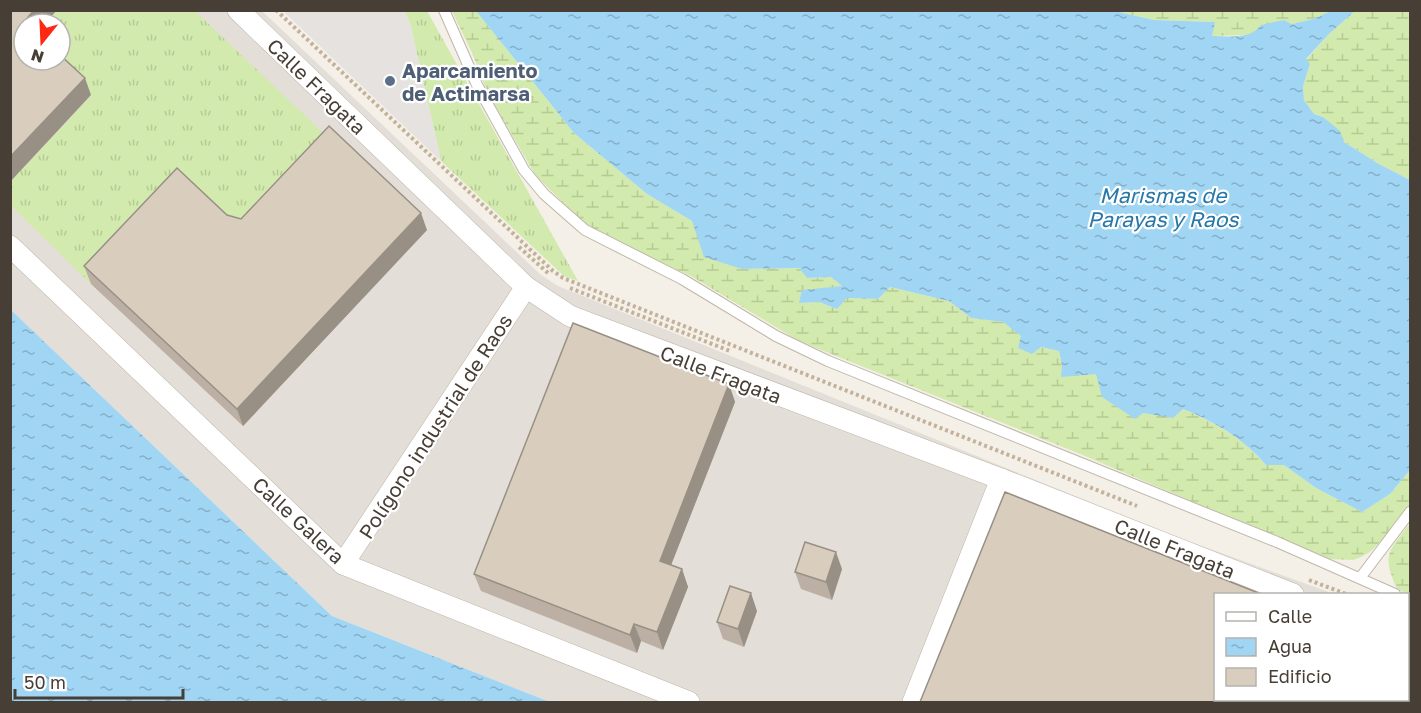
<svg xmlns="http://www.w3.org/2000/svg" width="1421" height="713" viewBox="0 0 1421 713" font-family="'Golos Text',sans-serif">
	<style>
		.industrial { fill: #e3ded8; fill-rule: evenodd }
		.grass { fill: url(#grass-tufts) }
		.wetland { fill: url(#wetland-marsh) }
		.parking { fill: #e5e2df }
		.water { fill: url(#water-ripples) }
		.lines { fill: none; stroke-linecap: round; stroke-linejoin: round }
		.lane-casing { stroke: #c0b6a9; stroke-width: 12 }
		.street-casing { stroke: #c0b6a9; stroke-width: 22 }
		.path { stroke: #c3b199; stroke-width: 4; stroke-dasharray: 3 3; stroke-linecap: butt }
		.lane { stroke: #fff; stroke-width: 10 }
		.street { stroke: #fff; stroke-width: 21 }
		.wall { fill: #bbb0a3 }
		.shaded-wall { fill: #989085 }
		.building { fill: #d9cdbe; stroke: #989085; stroke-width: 1.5 }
		.service-dot { fill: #5c6f8a; stroke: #fff; stroke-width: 2 }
		.labels { text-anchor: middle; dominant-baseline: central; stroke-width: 4.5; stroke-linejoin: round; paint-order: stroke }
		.service-label { font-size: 20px; font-weight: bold; fill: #4e5e75; stroke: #fff; text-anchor: start }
		.street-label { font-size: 20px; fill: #473f35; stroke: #fff }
		.water-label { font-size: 21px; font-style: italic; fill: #2778a8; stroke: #fff }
	</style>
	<defs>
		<pattern id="grass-tufts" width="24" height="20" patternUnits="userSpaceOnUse" patternTransform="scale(1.5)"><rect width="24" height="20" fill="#d2eaad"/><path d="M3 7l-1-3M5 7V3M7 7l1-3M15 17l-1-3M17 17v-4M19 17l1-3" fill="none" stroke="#b6ca95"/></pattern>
		<pattern id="wetland-marsh" width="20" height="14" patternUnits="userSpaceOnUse" patternTransform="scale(1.5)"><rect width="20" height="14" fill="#d2eaad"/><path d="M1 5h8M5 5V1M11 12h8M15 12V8" fill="none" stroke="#b6ca95"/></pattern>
		<pattern id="water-ripples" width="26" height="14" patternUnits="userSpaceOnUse" patternTransform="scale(1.5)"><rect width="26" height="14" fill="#a0d6f4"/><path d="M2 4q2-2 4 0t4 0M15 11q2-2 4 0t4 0" fill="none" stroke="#84afc6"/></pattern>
	</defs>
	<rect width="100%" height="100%" fill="#f4efe7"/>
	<path class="industrial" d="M10,11H262L526,261L541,275L558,286L1169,534L1334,594H1216V700H1408V624L1410,625V702H550L332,616L11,310ZM24,24H60V60H24Z"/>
	<g class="grass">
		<path d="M57,11H195L335,144L243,241L183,186L91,284L11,206L10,182L91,96L60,60V24H45Z"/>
		<path d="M404,11H427L578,281L564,276L441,161L410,23Z"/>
	</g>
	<g class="wetland">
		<path d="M452,11H476L574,133L647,194L692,221L742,269L799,268L807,278L831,277L843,287L803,290L800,303L819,302L837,309L847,298L878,299L890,287L949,301L971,318L1003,322L1022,336L1019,349L1041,347L1059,351L1062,365L1096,374L1122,409L1135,418L1143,413L1173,417L1183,409C1214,422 1244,439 1266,465H1284L1316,488L1362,512L1390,494L1410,470V505L1388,534L1370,552L1361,557L1353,560L1327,559L1085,456L799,341L691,276L618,243L585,224L536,176L488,94L473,55Z"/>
		<path d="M1101,11H1331L1313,19L1292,24L1284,20L1248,35L1211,36L1215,22L1154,20L1119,12Z"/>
		<path d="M1355,11H1410V180L1379,164L1344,142L1323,117L1314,114L1304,100L1303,85L1310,65L1306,60L1329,34Z"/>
		<path d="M1410,523V595L1397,589C1381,553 1389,552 1410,523Z"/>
	</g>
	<path class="parking" d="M283,11H404L410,23L441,161Z"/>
	<g class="water">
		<path d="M1101,11L1119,12L1154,20L1215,22L1212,36C1228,36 1250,40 1261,25L1284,20L1292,24L1313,19L1331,11H1355L1329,34L1306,59L1310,64L1303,86L1304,100L1314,114L1323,117L1340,131L1344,142L1379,164L1410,180V470L1390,494L1362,512L1316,488L1284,465H1266C1244,439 1214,421 1183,409L1173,418L1143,413L1135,419L1102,397L1096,374L1061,377L1062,365L1059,351L1041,347L1032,354L1018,348L1021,336L1003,322L971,318L949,301L890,287L878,299L847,298L837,309L819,302L799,303L802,290L842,286L831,277L807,278L799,268L742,269L704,257L692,221L647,194L574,133L476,11Z"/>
		<path d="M11,310L332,616L550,702H11Z"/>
	</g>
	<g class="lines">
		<defs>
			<g id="lane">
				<path d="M444,10L477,85L524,170L544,194L585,230L682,279L776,336L828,361L1277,542L1395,594"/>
				<path d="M1360,578L1410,512"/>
				<path d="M1408,600L1410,601"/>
			</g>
			<g id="street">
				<path d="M238,10L526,287L570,316L1001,479L1293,594"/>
				<path d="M10,246L343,564L689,702"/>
				<path d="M343,564L526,287"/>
				<path d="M1408,640L1410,641"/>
				<path d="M913,702L1001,479"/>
			</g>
		</defs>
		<use href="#lane" class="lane-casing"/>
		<use href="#street" class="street-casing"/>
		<g class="path">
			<path d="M276,10L553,271L563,278L1137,506"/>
			<path d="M519,247L549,274"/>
			<path d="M570,288L730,351"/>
			<path d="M1309,580L1346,594"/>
		</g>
		<use href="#lane" class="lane"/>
		<use href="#street" class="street"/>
	</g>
	<g class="wall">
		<path d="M227,215L241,219L427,230L243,426L91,284L84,266Z"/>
		<path d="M729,384L735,402L671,565L682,569L688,587L663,650L641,641L637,653L481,591L474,574Z"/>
		<path d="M842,569L832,600L801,589L795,572Z"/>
		<path d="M757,611L744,647L723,639L717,622Z"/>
	</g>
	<g class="shaded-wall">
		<path d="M34,10H57L45,24H25L24,22Z"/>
		<path d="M85,78L91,95L10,182V157Z"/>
		<path d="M421,213L427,230L243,426L237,409Z"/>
		<path d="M729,384L735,402L666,578L660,561Z"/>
		<path d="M836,552L842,569L832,600L826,582Z"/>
		<path d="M682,569L688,587L663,650L657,632Z"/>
		<path d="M751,593L757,611L744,647L738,629Z"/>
		<path d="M634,624L641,641L637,653L630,635Z"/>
	</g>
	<g class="building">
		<path d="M10,10H34L24,22L27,24H24V60H60V55L85,78L10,157Z"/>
		<path d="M329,126L421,213L237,409L84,266L177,168L227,215L241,219Z"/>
		<path d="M573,323L729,384L660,561L682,569L657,632L634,624L630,635L474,574Z"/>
		<path d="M1005,492L1261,594H1215V699H1407V653L1410,654V702H920Z"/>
		<path d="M805,542L836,552L826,582L795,572Z"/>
		<path d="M730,586L751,593L738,629L717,622Z"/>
	</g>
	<circle class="service-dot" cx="390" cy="81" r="6"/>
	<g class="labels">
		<g class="service-label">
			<text x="402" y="70">Aparcamiento<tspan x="402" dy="23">de Actimarsa</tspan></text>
		</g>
		<g class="street-label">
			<text transform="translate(317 86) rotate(44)">Calle Fragata</text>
			<text transform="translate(721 374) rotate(21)">Calle Fragata</text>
			<text transform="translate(435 426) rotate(-57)">Polígono industrial de Raos</text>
			<text transform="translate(299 520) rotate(43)">Calle Galera</text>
			<text transform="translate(1175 548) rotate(22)">Calle Fragata</text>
		</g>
		<g class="water-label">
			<text x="1163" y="195">Marismas de<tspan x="1163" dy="24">Parayas y Raos</tspan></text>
		</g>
	</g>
	<rect width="1421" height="713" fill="none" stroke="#473f35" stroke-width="24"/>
	<rect x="1214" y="593" width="195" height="108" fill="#ffffff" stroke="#b5b2ae" stroke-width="1.5"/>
	<rect x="1226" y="612" width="30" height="9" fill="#ffffff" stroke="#b5b2ae" stroke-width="1.5"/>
	<text x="1268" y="623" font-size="18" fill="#473f35">Calle</text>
	<rect x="1226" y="638" width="30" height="18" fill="url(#water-ripples)" stroke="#b5b2ae" stroke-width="1.5"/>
	<text x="1268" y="653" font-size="18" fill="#473f35">Agua</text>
	<rect x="1226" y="668" width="30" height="18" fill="#d9cdbe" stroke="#b5b2ae" stroke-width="1.5"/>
	<text x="1268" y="683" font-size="18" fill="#473f35">Edificio</text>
	<g transform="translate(42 42) rotate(198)"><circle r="28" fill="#ffffff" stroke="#b5b2ae" stroke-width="1.5"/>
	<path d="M0-4.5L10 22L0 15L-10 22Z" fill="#ff2813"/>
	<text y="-9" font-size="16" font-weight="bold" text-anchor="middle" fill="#473f35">N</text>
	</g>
	<path d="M15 689v9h168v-9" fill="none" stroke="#473f35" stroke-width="3"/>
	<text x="24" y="689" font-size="18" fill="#473f35" stroke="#ffffff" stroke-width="4.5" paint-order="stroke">50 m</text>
</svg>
